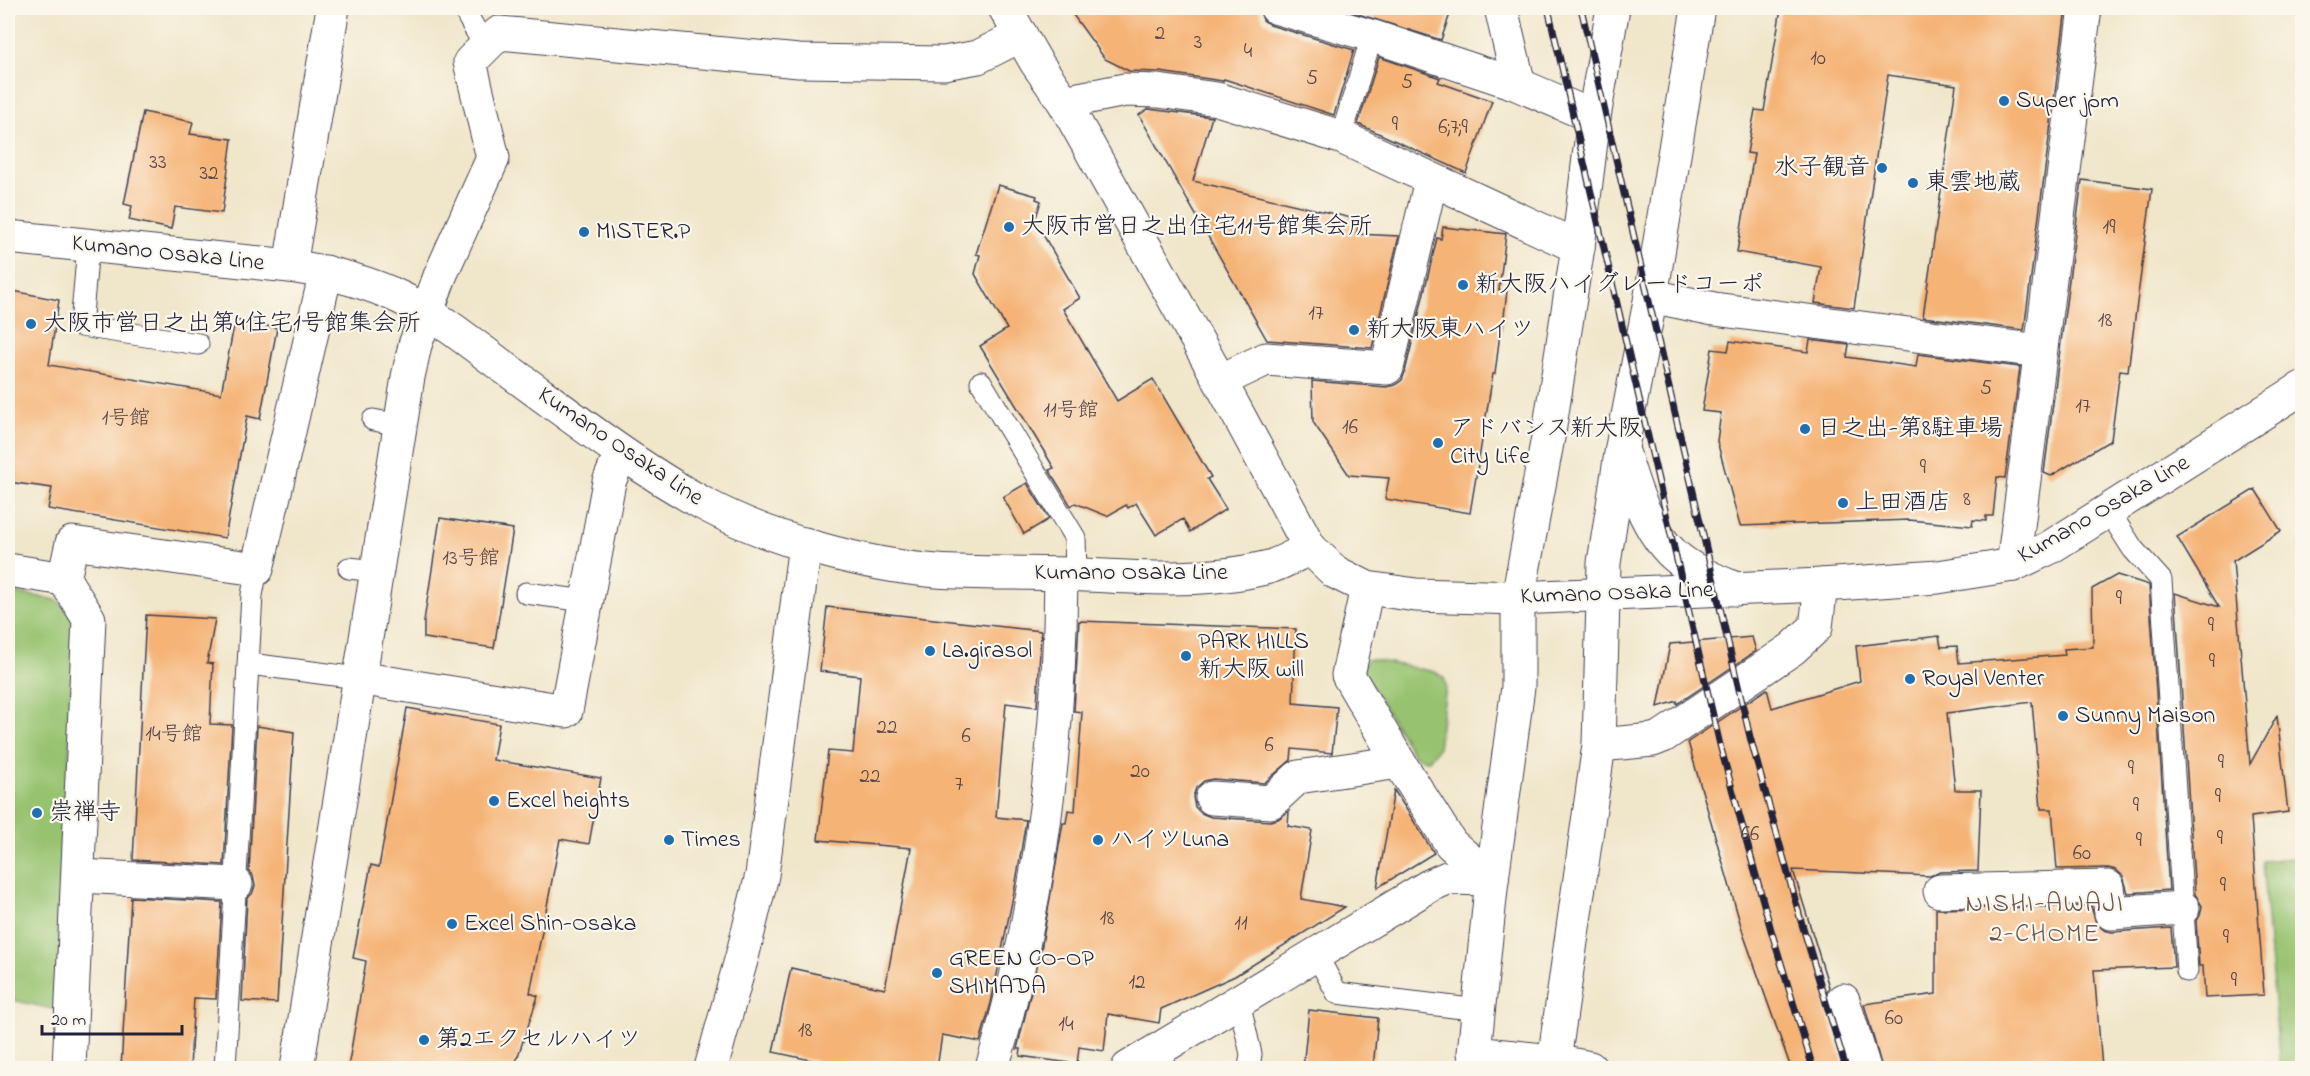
<svg xmlns="http://www.w3.org/2000/svg" width="2310" height="1076" viewBox="0 0 2310 1076" font-family="'Indie Flower','Klee One',sans-serif">
	<style>
		.green { fill: #97c370; stroke: #5c7256; stroke-width: 1.5 }
		.building { fill: #f5b376 }
		.lines { fill: none; stroke-linecap: round; stroke-linejoin: round }
		.service-casing { stroke: #413f50; stroke-width: 23 }
		.pedestrian-casing { stroke: #413f50; stroke-width: 34 }
		.minor-casing { stroke: #413f50; stroke-width: 35 }
		.tertiary-casing { stroke: #413f50; stroke-width: 35 }
		.secondary-casing { stroke: #413f50; stroke-width: 35 }
		.service { stroke: #fff; stroke-width: 21 }
		.pedestrian { stroke: #fff; stroke-width: 32 }
		.minor { stroke: #fff; stroke-width: 33 }
		.tertiary { stroke: #fff; stroke-width: 33 }
		.secondary { stroke: #fff; stroke-width: 33 }
		.rail-casing { stroke: #22223b; stroke-width: 7 }
		.rail { stroke: #fbf7ec; stroke-width: 4.5; stroke-dasharray: 14; stroke-linecap: butt }
		.poi-dot { fill: #1f6fb2; stroke: #fbf7ec; stroke-width: 2 }
		.labels { text-anchor: middle; dominant-baseline: central; stroke-width: 4.5; stroke-linejoin: round; paint-order: stroke }
		.number-label { font-size: 21px; fill: #57464a }
		.poi-label { font-size: 24px; fill: #22223b; stroke: #fbf7ec; text-anchor: start }
		.street-label { font-size: 24px; fill: #22223b; stroke: #fbf7ec }
		.neighbourhood-label { font-size: 26px; letter-spacing: 1.5px; fill: #6c5550; stroke: #fbf7ec }
	</style>
	<rect width="100%" height="100%" fill="#fbf7ec"/>
	<filter id="ink" filterUnits="userSpaceOnUse"><feTurbulence type="fractalNoise" baseFrequency=".0167" numOctaves="2"/><feDisplacementMap in="SourceGraphic" scale="12" xChannelSelector="R" yChannelSelector="G"/><feConvolveMatrix kernelMatrix="1 2 1 2 8 2 1 2 1" color-interpolation-filters="sRGB"/></filter>
	<filter id="wash" filterUnits="userSpaceOnUse"><feTurbulence type="fractalNoise" baseFrequency=".008" numOctaves="4" result="noise"/><feDisplacementMap in="SourceGraphic" scale="24" xChannelSelector="R" yChannelSelector="G"/><feGaussianBlur stdDeviation="1.35" result="paint"/><feColorMatrix in="noise" values="0 0 0 0 0 0 0 0 0 0 0 0 0 0 0 0 0 1.4 0 .05"/><feComposite in="paint" operator="in"/></filter>
	<g filter="url(#wash)">
		<rect width="100%" height="100%" fill="#f0e6ca"/>
		<g class="green">
			<path d="M8,591L56,600L76,616L57,1010L8,999Z"/>
			<path d="M1370,659L1435,672L1444,678L1446,686L1438,748L1429,760L1420,759L1413,754L1362,670L1367,660Z"/>
			<path d="M2302,857V1068H2280L2262,861Z"/>
		</g>
		<g id="blocks">
			<g class="building">
				<path d="M1068,8H1259L1263,20L1270,25L1354,50L1334,115L1224,79L1223,81L1160,72L1129,71L1105,59Z"/>
				<path d="M1339,8H1452L1441,40Z"/>
				<path d="M1781,8H2066L2024,330L1923,317L1956,85L1888,75L1854,308L1815,303L1821,267L1737,252L1754,154L1747,153L1755,110L1764,111Z"/>
				<path d="M1379,57L1440,78L1438,82L1492,101L1466,173L1358,124Z"/>
				<path d="M1148,109L1212,117L1193,181L1360,220L1356,234L1399,236L1372,348L1267,340L1139,115Z"/>
				<path d="M143,112L193,122L190,134L232,139L222,213L175,207L171,229L129,220L132,206L124,204Z"/>
				<path d="M2082,180L2152,189L2128,371L2120,370L2111,440L2051,476L2044,473Z"/>
				<path d="M998,185L1037,196L1036,199L1041,201L1035,221L1080,298L1063,309L1117,401L1153,379L1211,477L1207,479L1226,509L1190,532L1183,519L1156,535L1136,503L1128,508L1126,505L1107,516L1075,503L1071,506L1049,470L1054,468L980,346L1007,329L975,274L980,255L976,254Z"/>
				<path d="M1443,227L1506,234L1499,290L1507,291L1502,333H1500L1495,374H1493L1470,513L1385,499L1389,478L1349,475L1313,422L1312,381L1386,387L1395,385L1402,380L1405,372L1437,238L1441,239Z"/>
				<path d="M8,290L59,300L49,365L221,394L235,320L277,328L260,419L247,416L225,538L48,509L52,488L8,482Z"/>
				<path d="M1810,340L1849,345L1847,357L1916,367L1918,354L2020,367L2005,478L1997,477L1993,516H1986V521L1973,520L1972,526L1909,520L1740,526L1717,441L1721,413L1702,411L1712,349L1728,351L1730,341L1808,352Z"/>
				<path d="M1027,483L1049,519L1024,534L1003,497Z"/>
				<path d="M2255,489L2281,531L2233,561L2250,764L2277,716L2288,812L2251,817L2264,995L2205,998L2203,966H2199L2196,920L2200,916L2202,906L2195,894L2175,593L2219,607L2177,537Z"/>
				<path d="M440,518L513,529L494,648L424,638V621Z"/>
				<path d="M2117,575L2149,585L2169,890L2128,893L2123,876L2116,870L2108,868L2057,869L2052,809H2041L2032,702L1947,713L1955,790H1981L1978,871L1940,872L1930,876L1793,870L1829,987L1825,996V1006L1845,1068H1791L1744,936L1688,742L1767,689L1772,708L1860,681L1856,646L1939,636L1941,647L1957,646L1959,663L2065,655L2064,649L2093,647L2092,589Z"/>
				<path d="M827,607L1041,631L1037,707L1006,703L996,817L1026,820L1016,882L991,1003L980,1042L942,1035L937,1068H848L773,1052L791,968L885,989L911,848L818,840L828,751L853,753L860,676L820,671Z"/>
				<path d="M146,615L215,619L207,663L213,664L210,724L232,725L224,865L133,860Z"/>
				<path d="M1079,621L1296,629L1293,703L1337,707L1332,753L1292,749L1291,760L1264,783L1213,779L1204,781L1196,788L1193,797L1195,807L1201,813L1211,817L1270,821L1278,819L1289,811L1288,826L1312,830L1301,899L1345,907L1235,976L1161,1009L1159,1023L1108,1014L1104,1051L1079,1047L1077,1064L1020,1056L1021,1049H1017L1041,950L1063,823H1066L1068,810L1075,811L1082,712L1074,711Z"/>
				<path d="M1752,637L1756,651L1677,704V701L1658,707L1670,644Z"/>
				<path d="M407,708L499,724L493,760L601,778L589,844L560,839L530,993L538,996L514,1068H348L366,961L353,958L371,865L379,867Z"/>
				<path d="M257,726L294,732L277,1003L242,1001L247,898L252,894L255,886L253,876L249,871Z"/>
				<path d="M1394,790L1434,853L1377,888Z"/>
				<path d="M131,897L222,902L216,999L194,998L190,1068H121Z"/>
				<path d="M2091,906L2096,923L2104,930L2112,932L2171,928L2174,967L2094,970L2102,1068H1882L1864,1004L1936,994V909Z"/>
				<path d="M1309,1010L1378,1018L1373,1068H1303Z"/>
			</g>
		</g>
	</g>
	<g filter="url(#ink)">
		<use href="#blocks" fill-opacity="0" stroke="#413f50" stroke-width="1.5"/>
		<g class="lines">
			<defs>
				<g id="service">
					<path d="M468,8L467,15L485,47"/>
					<path d="M1341,137L1372,36"/>
					<path d="M88,246L81,326L198,344"/>
					<path d="M981,382L1075,538L1076,575"/>
					<path d="M373,420L400,425"/>
					<path d="M2108,510L2133,549L2161,580L2187,971"/>
					<path d="M349,568L376,571"/>
					<path d="M526,593L586,601"/>
					<path d="M250,664L358,678"/>
					<path d="M1316,954L1337,993L1479,1010"/>
					<path d="M1239,1001L1251,1054L1249,1068"/>
					<path d="M225,1068L252,595L257,569"/>
				</g>
				<path id="pedestrian" d="M1276,8L1372,36L1519,85"/>
				<g id="minor">
					<path d="M1501,8L1519,85L1594,117"/>
					<path d="M1064,102L1125,90L1158,91L1217,99L1341,137L1578,247"/>
					<path d="M290,266L333,8"/>
					<path d="M1651,296L1714,309L2039,351"/>
					<path d="M1220,381L1266,359L1387,368L1431,180"/>
					<path d="M2013,565L2085,8"/>
					<path d="M8,570L64,579"/>
					<path d="M1367,588L1348,675L1399,762"/>
					<path d="M358,678L566,711L609,482L621,453"/>
					<path d="M1599,745L1653,740L1663,736L1792,649L1816,627L1821,585"/>
					<path d="M1212,798L1271,802L1298,777L1399,762L1451,844L1492,879"/>
					<path d="M79,876L236,884"/>
					<path d="M1940,891L2108,887L2111,913L2183,908"/>
					<path d="M1843,1000L1864,1068"/>
					<path d="M69,1068L89,619L64,579L72,543L257,569L326,272"/>
					<path d="M297,1068L408,377L415,345L440,276L493,158L470,62L499,33L799,61L944,63L978,57L1021,35"/>
					<path d="M711,1068L743,953L762,875L805,544"/>
					<path d="M992,1068C1040,907 1060,742 1061,574"/>
					<path d="M1128,1068L1429,886L1447,878L1492,879"/>
				</g>
				<g id="tertiary">
					<path d="M1005,8L1036,62L1064,102L1220,381L1310,548"/>
					<path d="M1624,455C1634,489 1647,530 1674,555C1692,571 1715,580 1736,589"/>
					<path d="M1554,1061L1599,745L1604,563L1622,447L1651,296L1698,8"/>
					<path d="M1590,1068L1554,1061L1474,1053L1492,879L1518,687V598L1549,432L1578,247L1594,117L1613,8"/>
				</g>
				<path id="secondary" d="M8,237L290,266C329,272 366,281 401,298C436,315 467,340 498,363C565,411 631,464 704,504C769,539 863,565 937,571C980,574 1022,572 1065,574C1132,577 1203,584 1269,567C1283,563 1297,554 1310,548L1335,572L1367,588L1416,595L1518,598L1821,585L1938,577L2013,565L2049,548L2302,388"/>
			</defs>
			<use href="#service" class="service-casing"/>
			<use href="#pedestrian" class="pedestrian-casing"/>
			<use href="#minor" class="minor-casing"/>
			<use href="#tertiary" class="tertiary-casing"/>
			<use href="#secondary" class="secondary-casing"/>
			<use href="#service" class="service"/>
			<use href="#pedestrian" class="pedestrian"/>
			<use href="#minor" class="minor"/>
			<use href="#tertiary" class="tertiary"/>
			<use href="#secondary" class="secondary"/>
			<defs>
				<g id="rail">
					<path d="M1548,8L1720,745L1771,930L1813,1068"/>
					<path d="M1581,8L1750,737L1801,921L1846,1068"/>
				</g>
			</defs>
			<use href="#rail" class="rail-casing"/>
			<use href="#rail" class="rail"/>
		</g>
	</g>
	<g class="poi-dot">
		<circle cx="2004" cy="101" r="6"/>
		<circle cx="1882" cy="168" r="6"/>
		<circle cx="1913" cy="183" r="6"/>
		<circle cx="1009" cy="227" r="6"/>
		<circle cx="584" cy="232" r="6"/>
		<circle cx="1463" cy="285" r="6"/>
		<circle cx="31" cy="324" r="6"/>
		<circle cx="1354" cy="330" r="6"/>
		<circle cx="1805" cy="429" r="6"/>
		<circle cx="1438" cy="443" r="6"/>
		<circle cx="1843" cy="503" r="6"/>
		<circle cx="930" cy="651" r="6"/>
		<circle cx="1186" cy="656" r="6"/>
		<circle cx="1910" cy="679" r="6"/>
		<circle cx="2063" cy="716" r="6"/>
		<circle cx="494" cy="801" r="6"/>
		<circle cx="37" cy="813" r="6"/>
		<circle cx="669" cy="840" r="6"/>
		<circle cx="1098" cy="840" r="6"/>
		<circle cx="452" cy="924" r="6"/>
		<circle cx="937" cy="973" r="6"/>
		<circle cx="424" cy="1040" r="6"/>
	</g>
	<g class="labels">
		<g class="number-label">
			<text x="1160" y="34">2</text>
			<text x="1198" y="43">3</text>
			<text x="1248" y="52">4</text>
			<text x="1818" y="59">10</text>
			<text x="1312" y="79">5</text>
			<text x="1407" y="83">5</text>
			<text x="1395" y="125">9</text>
			<text x="1453" y="128">6;7;9</text>
			<text x="158" y="163">33</text>
			<text x="209" y="174">32</text>
			<text x="2109" y="228">19</text>
			<text x="1316" y="314">17</text>
			<text x="2105" y="321">18</text>
			<text x="1986" y="389">5</text>
			<text x="2083" y="407">17</text>
			<text x="1071" y="411">11号館</text>
			<text x="126" y="419">1号館</text>
			<text x="1350" y="428">16</text>
			<text x="1923" y="468">9</text>
			<text x="1967" y="500">8</text>
			<text x="471" y="559">13号館</text>
			<text x="2119" y="599">9</text>
			<text x="2211" y="626">9</text>
			<text x="2212" y="662">9</text>
			<text x="887" y="728">22</text>
			<text x="174" y="735">14号館</text>
			<text x="966" y="737">6</text>
			<text x="1269" y="746">6</text>
			<text x="2221" y="763">9</text>
			<text x="2131" y="769">9</text>
			<text x="1140" y="772">20</text>
			<text x="870" y="777">22</text>
			<text x="959" y="785">7</text>
			<text x="2218" y="797">9</text>
			<text x="2136" y="806">9</text>
			<text x="1750" y="835">66</text>
			<text x="2220" y="839">9</text>
			<text x="2139" y="841">9</text>
			<text x="2082" y="854">60</text>
			<text x="2223" y="886">9</text>
			<text x="1107" y="919">18</text>
			<text x="1241" y="924">11</text>
			<text x="2226" y="938">9</text>
			<text x="2234" y="981">9</text>
			<text x="1137" y="983">12</text>
			<text x="1894" y="1019">60</text>
			<text x="1066" y="1025">14</text>
			<text x="805" y="1031">18</text>
		</g>
		<g class="poi-label">
			<text x="2016" y="101">Super jpm</text>
			<text x="1870" y="168" text-anchor="end">水子観音</text>
			<text x="1925" y="183">東雲地蔵</text>
			<text x="1021" y="227">大阪市営日之出住宅11号館集会所</text>
			<text x="596" y="232">MISTER.P</text>
			<text x="1475" y="285">新大阪ハイグレードコーポ</text>
			<text x="43" y="324">大阪市営日之出第4住宅1号館集会所</text>
			<text x="1366" y="330">新大阪東ハイツ</text>
			<text x="1450" y="429">アドバンス新大阪<tspan x="1450" dy="28">City Life</tspan></text>
			<text x="1817" y="429">日之出-第8駐車場</text>
			<text x="1855" y="503">上田酒店</text>
			<text x="1198" y="642">PARK HILLS<tspan x="1198" dy="28">新大阪 will</tspan></text>
			<text x="942" y="651">La.girasol</text>
			<text x="1922" y="679">Royal Venter</text>
			<text x="2075" y="716">Sunny Maison</text>
			<text x="506" y="801">Excel heights</text>
			<text x="49" y="813">崇禅寺</text>
			<text x="681" y="840">Times</text>
			<text x="1110" y="840">ハイツLuna</text>
			<text x="464" y="924">Excel Shin-Osaka</text>
			<text x="949" y="959">GREEN CO-OP<tspan x="949" dy="28">SHIMADA</tspan></text>
			<text x="436" y="1040">第2エクセルハイツ</text>
		</g>
		<g class="street-label">
			<text transform="translate(168 254) rotate(6)">Kumano Osaka Line</text>
			<text transform="translate(620 447) rotate(34)">Kumano Osaka Line</text>
			<text transform="translate(2104 510) rotate(-30)">Kumano Osaka Line</text>
			<text x="1131" y="573">Kumano Osaka Line</text>
			<text transform="translate(1617 594) rotate(-2)">Kumano Osaka Line</text>
		</g>
		<g class="neighbourhood-label">
			<text x="2045" y="905">NISHI-AWAJI<tspan x="2045" dy="30">2-CHOME</tspan></text>
		</g>
	</g>
	<rect width="2310" height="1076" fill="none" stroke="#fbf7ec" stroke-width="30"/>
	<path d="M42 1025v9h140v-9" fill="none" stroke="#22223b" stroke-width="3"/>
	<text x="51" y="1025" font-size="18" fill="#22223b" stroke="#fbf7ec" stroke-width="4.5" paint-order="stroke">20 m</text>
</svg>
